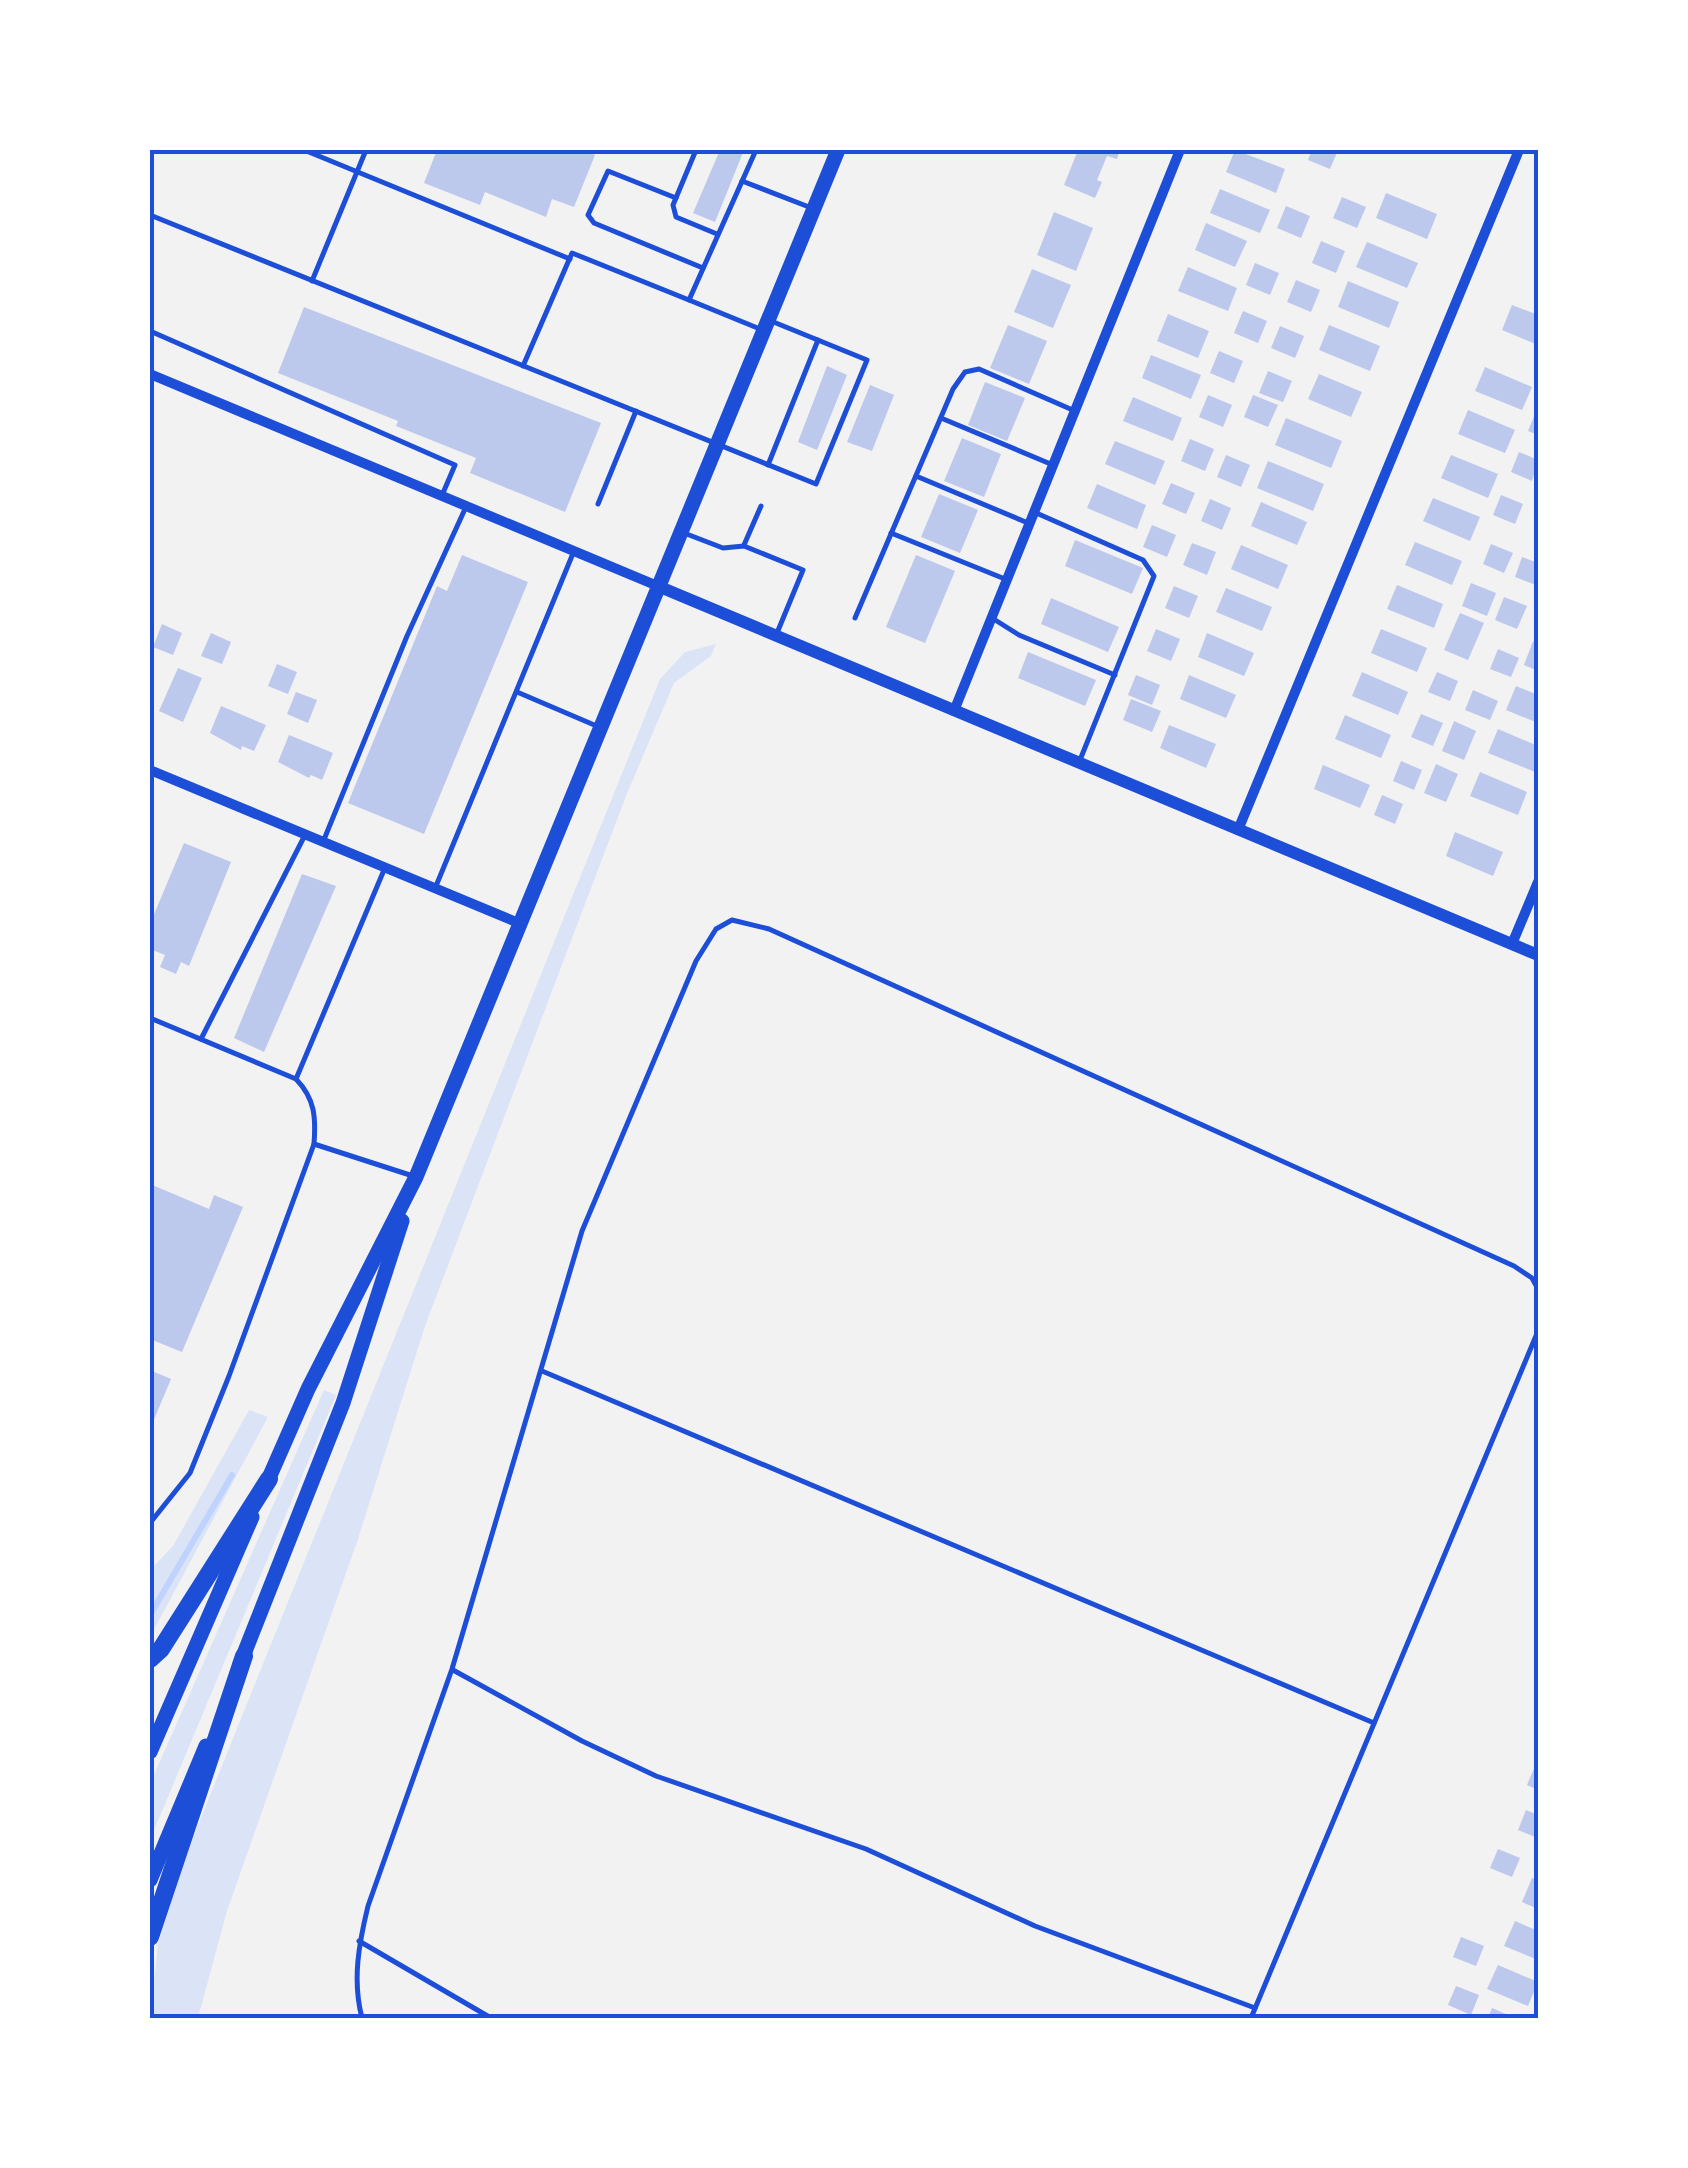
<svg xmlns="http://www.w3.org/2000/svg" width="1688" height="2168" viewBox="0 0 1688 2168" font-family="'Titillium Web',sans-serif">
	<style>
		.green { fill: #dbe4f7 }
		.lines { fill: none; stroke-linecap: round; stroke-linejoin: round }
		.stream { stroke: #bfd3fe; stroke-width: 6 }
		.building { fill: #bdc9ec }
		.service { stroke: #1d4ed8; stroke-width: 5 }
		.minor { stroke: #1d4ed8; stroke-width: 10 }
		.tertiary { stroke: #1d4ed8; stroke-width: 12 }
		.primary { stroke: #1d4ed8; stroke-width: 15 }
		.motorway { stroke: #1d4ed8; stroke-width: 18 }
		.neatline { fill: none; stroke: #1d4ed8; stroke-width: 4 }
	</style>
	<rect width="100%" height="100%" fill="#f2f2f2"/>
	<g class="green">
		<path d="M716,644L711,656L674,683L626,796L425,1326L358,1539L227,1911L198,2018H150L158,1944L190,1845L660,679L685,652Z"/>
		<path d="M324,1390L336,1395L150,1840V1784Z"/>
		<path d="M249,1410L268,1417L150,1637V1570L173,1546Z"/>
	</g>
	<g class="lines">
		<path class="stream" d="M150,1615L232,1475"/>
	</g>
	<g class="building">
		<path d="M437,150H582L595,155L574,207L552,199L546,217L485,192L480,205L424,183Z"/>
		<path d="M720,150H744L715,222L693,213Z"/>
		<path d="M1078,150H1120L1117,159L1107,156L1097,180L1102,182L1095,198L1064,185Z"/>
		<path d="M1235,150L1285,169L1276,193L1226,172Z"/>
		<path d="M1312,150H1338L1330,169L1308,160Z"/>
		<path d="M1220,189L1270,210L1260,233L1210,213Z"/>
		<path d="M1386,193L1437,214L1427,239L1376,218Z"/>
		<path d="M1342,197L1366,207L1357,228L1333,218Z"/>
		<path d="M1286,206L1310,216L1301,238L1277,228Z"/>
		<path d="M1054,212L1093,228L1076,271L1037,255Z"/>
		<path d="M1206,223L1247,241L1235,267L1195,250Z"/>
		<path d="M1321,241L1345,251L1336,273L1312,263Z"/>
		<path d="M1367,242L1418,263L1407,288L1356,267Z"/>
		<path d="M1255,263L1279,273L1270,295L1246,285Z"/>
		<path d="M1188,267L1237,288L1228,311L1178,291Z"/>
		<path d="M1032,269L1071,285L1053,328L1014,312Z"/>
		<path d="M1296,280L1320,290L1311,312L1287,302Z"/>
		<path d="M1348,281L1399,302L1389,328L1338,307Z"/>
		<path d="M1512,305L1538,315V345L1502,330Z"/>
		<path d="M304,307L601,423L565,512L470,473L476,458L396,426L398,421L278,373Z"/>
		<path d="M1243,311L1267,321L1258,343L1234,333Z"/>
		<path d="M1168,314L1209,331L1198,358L1157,341Z"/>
		<path d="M1008,325L1047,341L1029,384L990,368Z"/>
		<path d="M1329,325L1380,346L1370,371L1319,350Z"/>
		<path d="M1280,326L1304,336L1295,358L1271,348Z"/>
		<path d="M1219,351L1243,361L1234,383L1210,373Z"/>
		<path d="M1151,355L1201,375L1191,399L1142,378Z"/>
		<path d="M827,366L847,375L817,450L798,442Z"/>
		<path d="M1485,367L1532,387L1522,410L1475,391Z"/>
		<path d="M1268,371L1292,381L1283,402L1259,393Z"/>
		<path d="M1319,374L1362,392L1351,417L1308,399Z"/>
		<path d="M985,382L1025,398L1007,441L968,425Z"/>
		<path d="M870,385L894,395L872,451L847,442Z"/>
		<path d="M1208,395L1232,405L1223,427L1199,417Z"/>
		<path d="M1253,395L1278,405L1268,427L1244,417Z"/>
		<path d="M1133,397L1182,418L1173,441L1123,421Z"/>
		<path d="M1538,407V435L1528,431Z"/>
		<path d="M1468,410L1515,430L1505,453L1458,434Z"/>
		<path d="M1286,418L1342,441L1331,468L1275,445Z"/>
		<path d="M962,438L1001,454L984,497L944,481Z"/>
		<path d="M1190,439L1214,449L1205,471L1181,461Z"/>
		<path d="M1115,441L1165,461L1155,485L1105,464Z"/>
		<path d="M1519,452L1538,460L1532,481L1511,472Z"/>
		<path d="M1226,455L1250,465L1241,487L1217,477Z"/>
		<path d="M1451,455L1498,474L1488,498L1441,478Z"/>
		<path d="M1268,461L1324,484L1313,511L1257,488Z"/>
		<path d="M1171,483L1195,493L1186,514L1162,504Z"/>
		<path d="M1097,484L1146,505L1137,529L1087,508Z"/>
		<path d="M939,494L978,510L960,553L921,537Z"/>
		<path d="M1501,495L1523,504L1515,524L1493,515Z"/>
		<path d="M1433,498L1480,517L1470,541L1423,521Z"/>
		<path d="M1210,499L1231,508L1222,530L1201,521Z"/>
		<path d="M1261,502L1307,522L1297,545L1251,526Z"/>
		<path d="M1152,525L1176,535L1167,557L1143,547Z"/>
		<path d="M1075,540L1143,568L1132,594L1065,566Z"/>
		<path d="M1415,542L1462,561L1452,585L1405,565Z"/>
		<path d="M1192,543L1216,552L1207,575L1183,565Z"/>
		<path d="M1491,544L1513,553L1504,573L1483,564Z"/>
		<path d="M1241,545L1288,565L1278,589L1231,569Z"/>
		<path d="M462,555L528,582L424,834L348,803L437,586L447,591Z"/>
		<path d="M916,555L955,571L925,643L886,627Z"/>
		<path d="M1522,557L1538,563L1536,585L1515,577Z"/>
		<path d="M1471,583L1496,593L1487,616L1462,606Z"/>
		<path d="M1397,585L1443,604L1434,628L1387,609Z"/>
		<path d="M1174,586L1198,596L1189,618L1165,608Z"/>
		<path d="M1226,588L1272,607L1262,631L1216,612Z"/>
		<path d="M1504,597L1527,606L1517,629L1495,620Z"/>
		<path d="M1051,598L1119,627L1108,652L1041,624Z"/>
		<path d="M1460,613L1484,623L1468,660L1444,650Z"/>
		<path d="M162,624L182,633L173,655L153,647Z"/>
		<path d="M1156,629L1180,639L1171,661L1147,651Z"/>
		<path d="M1381,629L1427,648L1417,672L1371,653Z"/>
		<path d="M211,633L231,642L222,664L201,656Z"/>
		<path d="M1207,633L1254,653L1244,676L1198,657Z"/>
		<path d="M1533,641L1538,643V671L1524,665Z"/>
		<path d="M1498,649L1519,658L1511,677L1490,669Z"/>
		<path d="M1028,652L1096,680L1085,706L1018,678Z"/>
		<path d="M277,664L297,672L288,694L268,686Z"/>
		<path d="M178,668L202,678L183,722L159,711Z"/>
		<path d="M1362,672L1408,692L1398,715L1352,696Z"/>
		<path d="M1437,672L1458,681L1450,701L1428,692Z"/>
		<path d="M1136,675L1160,685L1152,705L1128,695Z"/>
		<path d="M1189,675L1236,695L1226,718L1180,699Z"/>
		<path d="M1516,686L1538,695V723L1506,710Z"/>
		<path d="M1473,690L1498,701L1490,720L1465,710Z"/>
		<path d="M296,692L317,700L308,723L287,714Z"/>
		<path d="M1131,699L1161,711L1152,732L1123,720Z"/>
		<path d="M221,706L266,725L254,751L242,746L241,750L210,733Z"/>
		<path d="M1421,714L1443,723L1433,746L1411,737Z"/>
		<path d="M1345,715L1391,735L1381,758L1335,739Z"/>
		<path d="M1454,721L1476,731L1464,760L1442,751Z"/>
		<path d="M1169,725L1216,744L1206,768L1160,748Z"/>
		<path d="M1498,729L1538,746L1535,772L1488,753Z"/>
		<path d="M289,735L333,753L322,780L311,775L309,778L278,762Z"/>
		<path d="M1401,761L1422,770L1414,790L1393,781Z"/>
		<path d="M1436,764L1458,774L1446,802L1424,793Z"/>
		<path d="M1323,765L1370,785L1360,808L1314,789Z"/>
		<path d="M1480,772L1527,792L1518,815L1470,796Z"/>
		<path d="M1382,795L1403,804L1395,824L1374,815Z"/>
		<path d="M1455,832L1503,852L1493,876L1446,856Z"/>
		<path d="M184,843L231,862L189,966L181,962L176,974L160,967L165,955L150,949V924Z"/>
		<path d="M302,874L336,886L264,1052L234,1038Z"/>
		<path d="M150,1184L209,1209L214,1195L243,1207L182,1352L150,1339Z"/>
		<path d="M150,1370L171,1379L150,1429Z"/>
		<path d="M1535,1766L1538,1767V1790L1527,1785Z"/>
		<path d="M1526,1810L1538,1815V1838L1518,1830Z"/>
		<path d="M1498,1849L1520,1858L1512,1877L1490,1868Z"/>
		<path d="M1532,1878L1538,1880V1909L1522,1902Z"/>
		<path d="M1515,1921L1538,1931V1960L1504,1946Z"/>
		<path d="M1461,1937L1484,1946L1476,1966L1453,1957Z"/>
		<path d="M1498,1965L1538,1982L1528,2006L1487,1989Z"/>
		<path d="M1456,1986L1479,1995L1471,2015L1448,2005Z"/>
		<path d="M1492,2008L1515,2018H1488Z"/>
	</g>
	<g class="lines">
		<g class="service">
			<path d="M304,150L570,259"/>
			<path d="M696,150L673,205L676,217L717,234"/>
			<path d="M756,150L689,300L760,329"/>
			<path d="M906,150H907"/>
			<path d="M742,181L809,207"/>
			<path d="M676,198L608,171L588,215L594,223L703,268"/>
			<path d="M150,215L816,484L867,360L771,321"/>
			<path d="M312,281L366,150"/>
			<path d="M150,331L455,465L443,493"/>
			<path d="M523,366L572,253L689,300"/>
			<path d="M941,418L1053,465"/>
			<path d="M768,465L818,340"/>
			<path d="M916,476L1028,523"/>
			<path d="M598,504L636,411"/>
			<path d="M1034,512L1143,560L1154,576L1080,760"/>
			<path d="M684,533L723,548L744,546L803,570L777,633"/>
			<path d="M891,533L1005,579"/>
			<path d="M744,545L761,506"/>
			<path d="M855,618L953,389L965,372L979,369L1075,411"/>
			<path d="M992,618L1019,635L1115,675"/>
			<path d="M517,692L599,727"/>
			<path d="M323,842L407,636L465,509"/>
			<path d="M436,886L574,551"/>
			<path d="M150,1018L296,1079C315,1099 316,1117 314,1144"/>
			<path d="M201,1039L304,837"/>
			<path d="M296,1079L384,870"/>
			<path d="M542,1371L1374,1723"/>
			<path d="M150,1523L190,1473L229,1376L314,1144L413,1176"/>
			<path d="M453,1670L582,1741L656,1776L866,1849L1035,1926L1255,2008"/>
			<path d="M359,1941L491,2018"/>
			<path d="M362,2018C352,1980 359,1943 368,1906L452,1669L582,1231L696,961L716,929L732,920L769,929L1514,1266L1532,1278L1538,1289"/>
			<path d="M1251,2018L1538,1331"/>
		</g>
		<g class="minor">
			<path d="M150,374L660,587"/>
			<path d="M954,711L1180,150"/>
			<path d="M150,770L521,924"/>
			<path d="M1238,830L1519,150"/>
			<path d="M1512,944L1538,882"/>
		</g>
		<path class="tertiary" d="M660,587L1538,955"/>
		<g class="primary">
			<path d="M265,1487L308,1389L416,1177L838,150"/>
			<path d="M240,1664L343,1403L402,1221"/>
			<path d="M150,1752L252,1517"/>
			<path d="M150,1880L206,1746"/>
		</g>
		<g class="motorway">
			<path d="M150,1659L161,1649L269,1479"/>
			<path d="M150,1937L244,1656"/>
		</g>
	</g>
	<rect width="1688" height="2168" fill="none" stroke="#ffffff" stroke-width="305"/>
	<rect x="152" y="152" width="1384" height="1864" class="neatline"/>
</svg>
